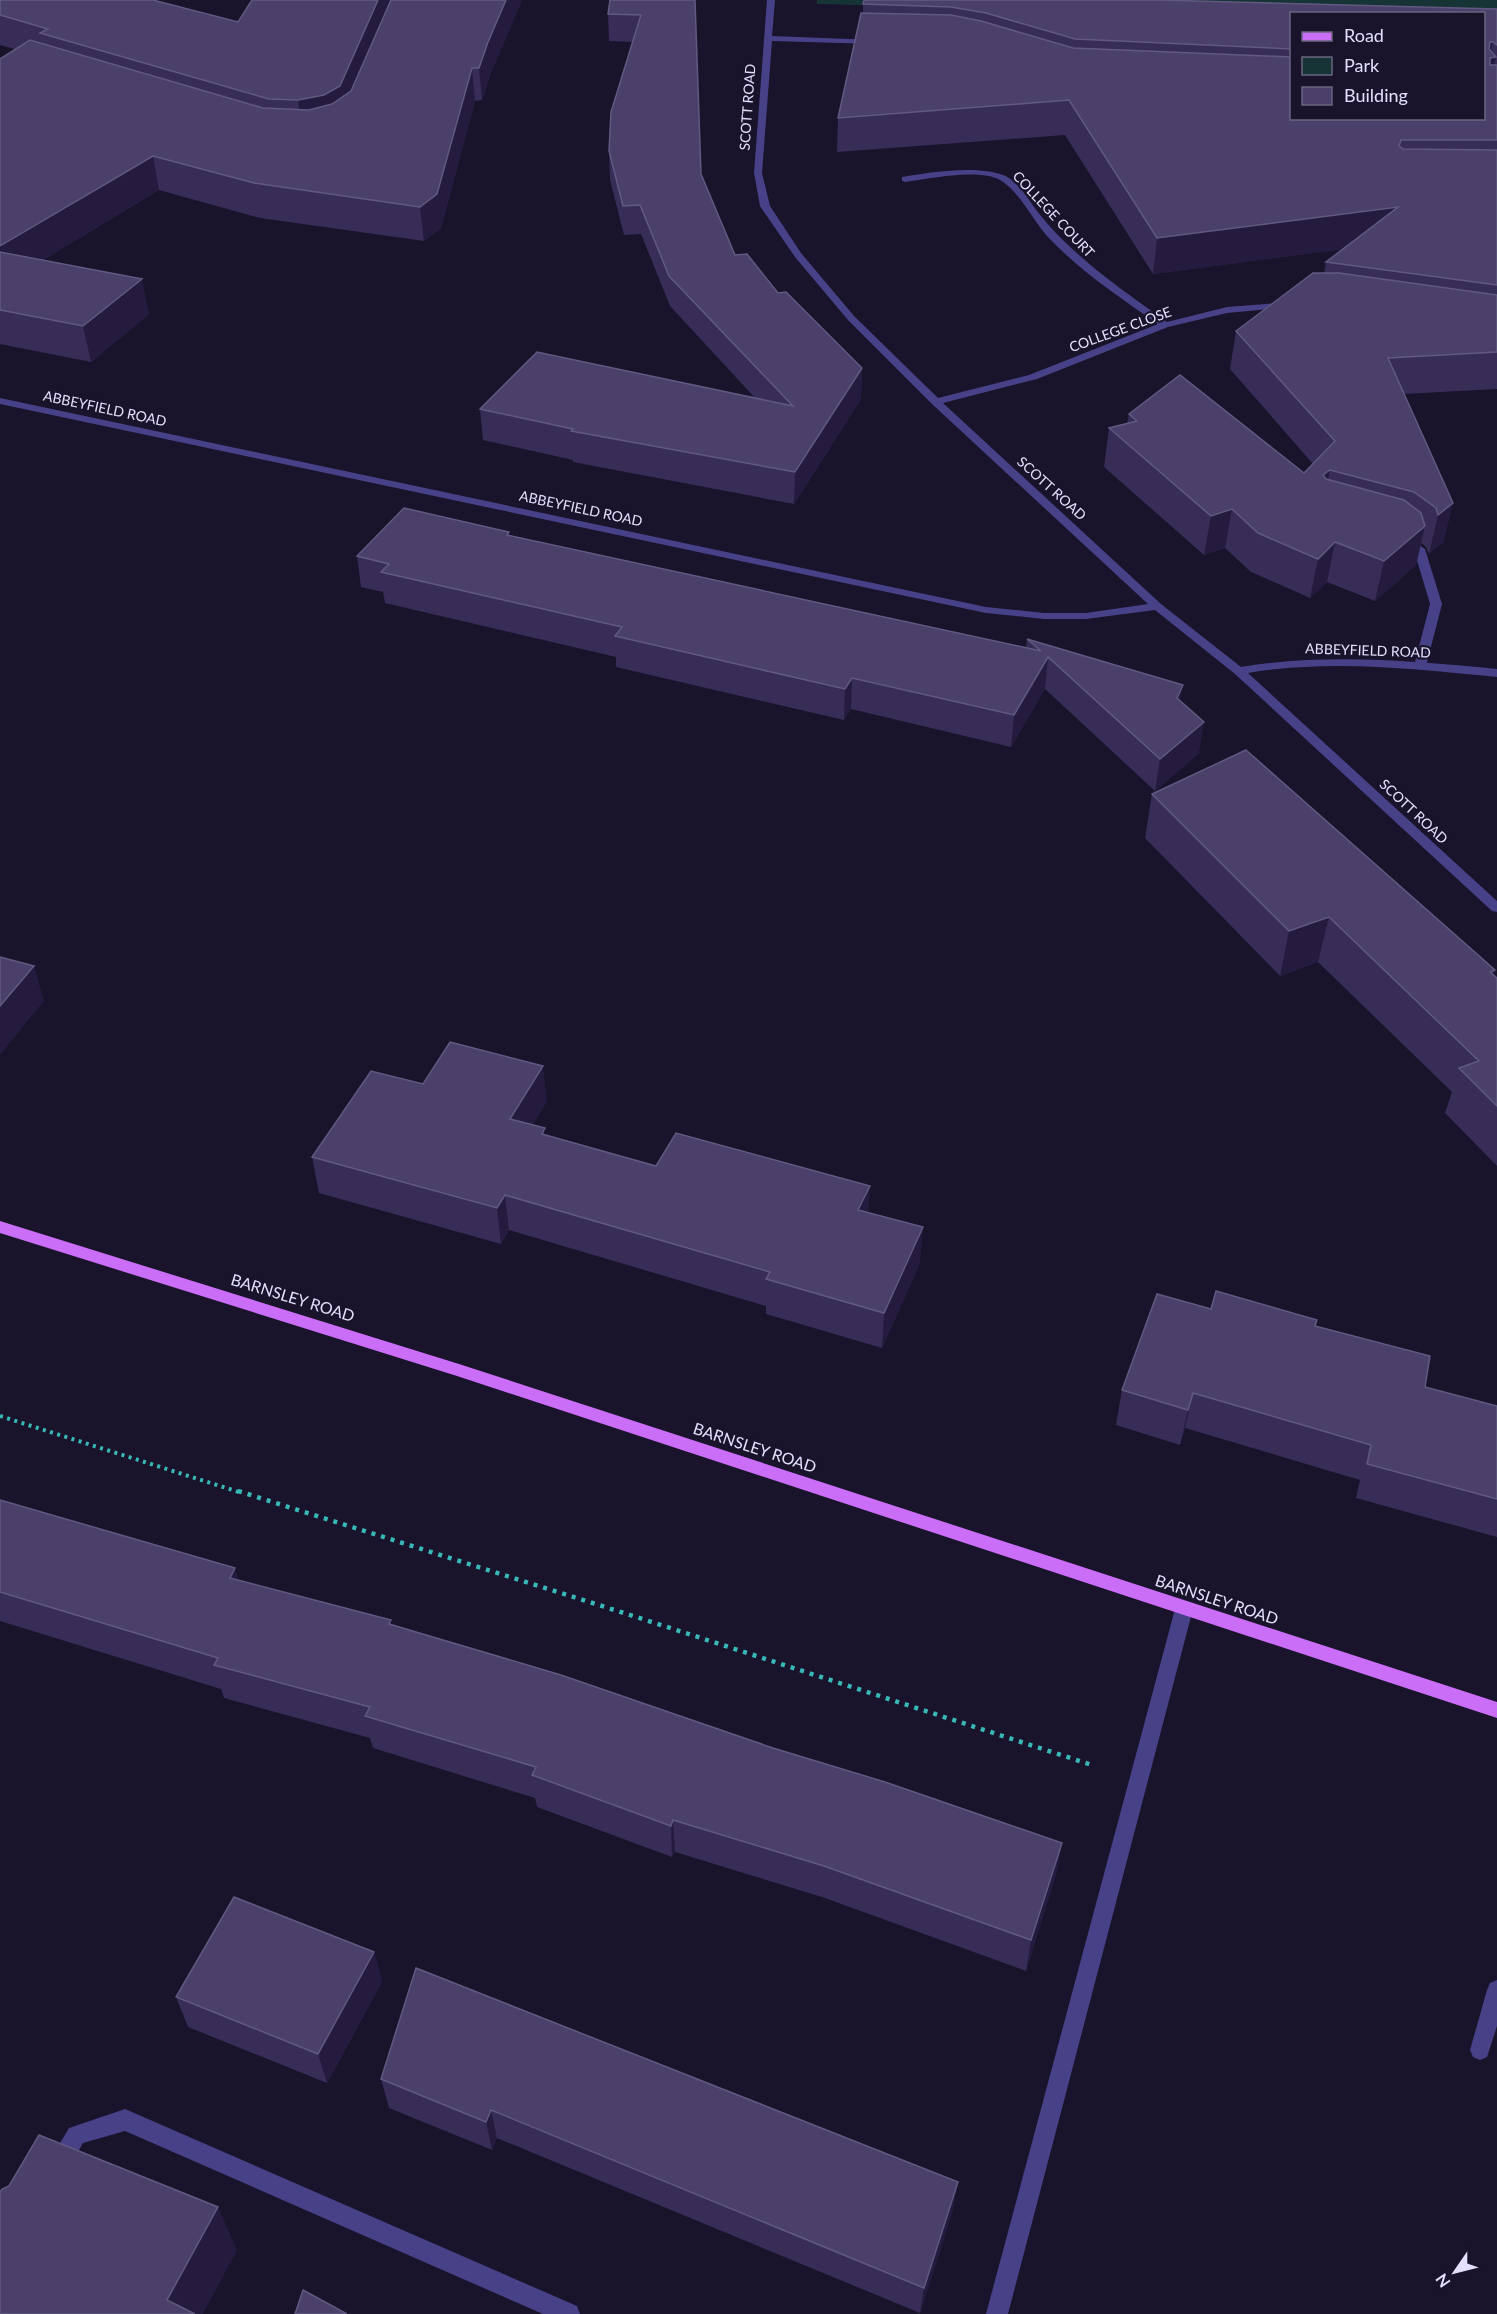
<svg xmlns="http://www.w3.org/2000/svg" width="1497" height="2314" viewBox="0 0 1497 2314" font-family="Lato,sans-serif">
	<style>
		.green { fill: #163435 }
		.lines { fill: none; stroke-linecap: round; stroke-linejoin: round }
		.path-far1 { stroke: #38b8b7; stroke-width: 4; stroke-dasharray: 3 4.5; stroke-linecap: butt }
		.path { stroke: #38b8b7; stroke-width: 4.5; stroke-dasharray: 4 6; stroke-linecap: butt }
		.service { fill: #474187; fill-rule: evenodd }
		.minor { fill: #474187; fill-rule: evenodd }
		.primary { fill: #ca6df7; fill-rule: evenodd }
		.wall { fill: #382d57; fill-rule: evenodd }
		.shaded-wall { fill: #241b3e }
		.building { fill: #4a4069; stroke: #625980; stroke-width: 1.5 }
		.labels { text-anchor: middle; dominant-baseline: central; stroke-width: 4.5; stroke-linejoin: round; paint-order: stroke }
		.far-street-label { font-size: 14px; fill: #e4dffd; stroke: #19132b }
		.street-label { font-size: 16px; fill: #e4dffd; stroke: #19132b }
	</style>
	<rect width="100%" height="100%" fill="#19132b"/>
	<path class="green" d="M817,0H1497V21L1484,14H1292L1291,16L817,4Z"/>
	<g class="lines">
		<path class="path-far1" d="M0,1416L242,1493"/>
		<path class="path" d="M238,1491L624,1613L1092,1765"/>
		<g class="service">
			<path d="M1406,536L1425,549L1442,604L1426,666L1420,670L1414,666L1430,604L1414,550L1400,539Z"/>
			<path d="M1184,1601L1190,1604L1193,1609L1008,2314H986L1175,1609L1178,1604Z"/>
			<path d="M1497,1980V2026L1487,2057L1480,2060L1473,2057L1470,2050L1487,1990L1490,1983Z"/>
			<path d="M125,2109L577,2306L580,2314H543L125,2131L83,2143L66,2173L58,2176L50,2173L47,2165L69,2128Z"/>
		</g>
		<path class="minor" d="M767,0H775L772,36L875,40L879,42L875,44L772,41L762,173L770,206L801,253L854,316L938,398L1029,375L1158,324C1119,297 1080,271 1047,236C1032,219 1020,192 1000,180C980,168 928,179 905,182L902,181V177C930,172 976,165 1003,175C1017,180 1028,199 1037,211C1073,257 1120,288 1167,322L1227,307L1292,302L1294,304L1289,307L1227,313L1168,327L1037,379L943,403L1161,604L1241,667C1327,653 1411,661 1497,669V677C1414,669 1331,659 1248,673L1497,901V912L1492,911L1235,674L1155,610L1086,619H1044L986,613L0,404V398L986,607L1044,613H1086L1148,604L932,404L848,320L795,257L760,206L754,173Z"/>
		<path class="primary" d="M0,1221L459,1364L1497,1702V1718L457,1376L0,1233Z"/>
	</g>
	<g class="wall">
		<path d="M0,0L238,22L522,0L490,75L482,100L475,101L441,228L424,241L260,218L159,190L43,260L149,314L91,362L0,344V59L15,49L0,45Z"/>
		<path d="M695,0L701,174L735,255L862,368L861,399L794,504L573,462V460L483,440L480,409L756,399L670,306L641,234L624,235L610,180L609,151L633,42L609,41L608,14Z"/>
		<path d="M863,4L1497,9V389L1404,394L1453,503L1443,542L1429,554L1426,547L1421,543L1416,565L1375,601L1327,582L1310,598L1251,572L1225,548L1204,555L1104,467L1109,428L1127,424L1129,414L1304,473L1313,464L1230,369L1236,331L1324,273L1326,262L1343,249L1153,274L1065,135L837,152L838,118L863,13ZM1292,14H1484L1292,118Z"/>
		<path d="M509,532V535L1026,648L1027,639L1180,701L1199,753L1155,791L1045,689L1011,747L851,709L844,720L616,667V657L385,603L383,592L361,587L357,556Z"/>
		<path d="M1152,794L1495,970L1493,975L1497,978V1166L1445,1113L1452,1092L1318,962L1280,976L1145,838Z"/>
		<path d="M423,1084L547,1101L532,1125L546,1135L656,1166L870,1186L868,1212L920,1263L882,1348L766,1314V1306L509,1230L501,1244L319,1193L312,1157Z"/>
		<path d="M1315,1326L1425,1387L1497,1406V1537L1356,1498L1360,1480L1185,1428L1180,1445L1116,1425L1122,1390Z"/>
		<path d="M0,1500L239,1581L392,1624L1062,1843L1056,1874L1026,1971L822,1897L675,1852L672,1857L537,1807L535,1798L373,1748L370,1738L224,1698L221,1689L0,1621Z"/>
		<path d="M374,1952L382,1982L327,2083L188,2027L176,1997Z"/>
		<path d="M381,2079L953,2210L920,2313L497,2138L492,2150L389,2108Z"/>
	</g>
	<g class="shaded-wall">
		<path d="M378,0H396L344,119L302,133L298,100Z"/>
		<path d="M506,0H522L490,75L482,100L479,68L488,42Z"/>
		<path d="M1490,42H1493L1485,75Z"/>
		<path d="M1496,57L1489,90L1490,58Z"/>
		<path d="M472,68L475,101L441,228L424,241L420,207Z"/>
		<path d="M153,156L159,190L1,285L0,281V246Z"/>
		<path d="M1398,207L1391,243L1153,274L1157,238Z"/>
		<path d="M142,279L149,314L91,362L83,326Z"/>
		<path d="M862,368L861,399L794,504L795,472Z"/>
		<path d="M1330,470L1322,509L1323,475Z"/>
		<path d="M1453,503L1443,542L1429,554L1438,515Z"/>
		<path d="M1232,509L1225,548L1204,555L1211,516Z"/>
		<path d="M1425,526L1416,565L1375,601L1384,561Z"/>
		<path d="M1335,542L1327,582L1310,598L1318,559Z"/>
		<path d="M1048,657L1045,689L1011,747L1014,715Z"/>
		<path d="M852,678L851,709L844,720L845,689Z"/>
		<path d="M1183,685L1178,716L1177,698Z"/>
		<path d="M1204,722L1199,753L1155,791L1160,759Z"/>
		<path d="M1329,917L1318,962L1280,976L1289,931Z"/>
		<path d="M34,966L44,1001L0,1055V1006Z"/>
		<path d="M543,1066L547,1101L514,1154L510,1119Z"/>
		<path d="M870,1186L868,1221L858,1210Z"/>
		<path d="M505,1195L509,1230L501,1244L497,1208Z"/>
		<path d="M923,1227L920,1263L882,1348L884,1313Z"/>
		<path d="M1193,1393L1185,1428L1180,1445L1188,1410Z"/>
		<path d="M235,1568L245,1602L230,1578Z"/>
		<path d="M673,1820L675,1852L672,1857L671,1826Z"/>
		<path d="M1062,1843L1056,1874L1026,1971L1031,1940Z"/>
		<path d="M374,1952L382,1982L327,2083L318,2054Z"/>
		<path d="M491,2110L497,2138L492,2150L486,2122Z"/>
		<path d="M958,2182L953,2210L920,2313L924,2288Z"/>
		<path d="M218,2207L237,2250L203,2314H174L167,2300Z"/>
	</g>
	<g class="building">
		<path d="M0,0H153L238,22L252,0H378L340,86L324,95L298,100L269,99L40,33L48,29L0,15Z"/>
		<path d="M391,0H506L488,42L479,68H472L437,194L420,207L254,183L153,156L0,246V59L30,40L263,108L309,110L332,104L351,91Z"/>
		<path d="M610,0H695L701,174L735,255L747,254L778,293L786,292L862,368L795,472L571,431L573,429L480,409L537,352L793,406L669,276L640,205L623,206L609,151L611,112L641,15L608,14Z"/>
		<path d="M864,0H1158L1497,9V45L1493,42H1490L1489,49L1496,57L1490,58V65H1497V140H1401L1399,146L1403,149L1497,150V285L1326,262L1398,207L1157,238L1069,100L838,118L861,13L951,15L981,21L1073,48L1292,57V118H1484V14H1292V49L1075,39L986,13L951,7L863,4Z"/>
		<path d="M0,252L142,279L83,326L0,310Z"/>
		<path d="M1313,273H1339L1497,295V352L1388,358L1453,503L1438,515L1436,508L1414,492L1330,470L1323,475L1326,479L1404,500L1421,513L1425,526L1384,561L1335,542L1318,559L1258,533L1232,509L1211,516L1109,428L1137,421L1129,414L1180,375L1304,473L1335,441L1236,331Z"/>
		<path d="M404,508L509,532L507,535L1041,651L1027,639L1183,685L1177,698L1204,722L1160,759L1048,657L1014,715L852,678L845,689L615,636L622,627L381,572L389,564L357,556Z"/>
		<path d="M1246,750L1495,970L1490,972L1497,978V1106L1459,1068L1479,1061L1329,917L1289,931L1152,794Z"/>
		<path d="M0,957L34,966L0,1006Z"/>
		<path d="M450,1042L543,1066L510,1119L545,1128L542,1134L656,1166L676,1133L870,1186L858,1210L923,1227L884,1313L766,1279L770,1272L505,1195L497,1208L312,1157L371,1071L423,1084Z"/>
		<path d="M1216,1291L1317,1320L1315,1326L1430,1356L1425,1387L1497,1406V1499L1367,1464L1371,1445L1193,1393L1188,1410L1122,1390L1157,1294L1211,1309Z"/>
		<path d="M0,1500L235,1568L230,1578L391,1620L389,1624L561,1675L773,1748L885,1782L1062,1843L1031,1940L824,1866L673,1820L671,1826L532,1775L536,1767L365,1716L370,1707L214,1665L218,1658L0,1592Z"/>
		<path d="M234,1897L374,1952L318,2054L176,1997Z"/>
		<path d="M416,1968L958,2182L924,2288L491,2110L486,2122L381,2079Z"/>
		<path d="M39,2135L218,2207L167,2300L195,2314H0V2192L2,2189L9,2186Z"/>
		<path d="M303,2290L347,2314H295Z"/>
	</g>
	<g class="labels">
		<g class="far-street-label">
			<text transform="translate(747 107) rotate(-86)">SCOTT ROAD</text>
			<text transform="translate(1054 214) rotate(47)">COLLEGE COURT</text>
			<text transform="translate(1120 329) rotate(-20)">COLLEGE CLOSE</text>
			<text transform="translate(105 408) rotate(12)">ABBEYFIELD ROAD</text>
			<text transform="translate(1052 488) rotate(42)">SCOTT ROAD</text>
			<text transform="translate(581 508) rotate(12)">ABBEYFIELD ROAD</text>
			<text transform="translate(1368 650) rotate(2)">ABBEYFIELD ROAD</text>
			<text transform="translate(1414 811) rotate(43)">SCOTT ROAD</text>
		</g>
		<g class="street-label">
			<text transform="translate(293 1297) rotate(17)">BARNSLEY ROAD</text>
			<text transform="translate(755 1447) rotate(18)">BARNSLEY ROAD</text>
			<text transform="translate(1217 1599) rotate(18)">BARNSLEY ROAD</text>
		</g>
	</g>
	<rect x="1290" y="12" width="195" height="108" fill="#19132b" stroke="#6a657f" stroke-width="1.5"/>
	<rect x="1302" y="32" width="30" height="9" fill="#ca6df7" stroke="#6a657f" stroke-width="1.5"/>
	<text x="1344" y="42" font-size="18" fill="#e4dffd">Road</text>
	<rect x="1302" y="57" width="30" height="18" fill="#163435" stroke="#6a657f" stroke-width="1.5"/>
	<text x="1344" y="72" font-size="18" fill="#e4dffd">Park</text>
	<rect x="1302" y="87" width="30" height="18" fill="#4a4069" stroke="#6a657f" stroke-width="1.5"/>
	<text x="1344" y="102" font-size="18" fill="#e4dffd">Building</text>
	<g transform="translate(1455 2272) rotate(235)" stroke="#19132b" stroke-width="4.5" paint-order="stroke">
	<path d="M0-4.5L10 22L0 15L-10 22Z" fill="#e4dffd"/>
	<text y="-9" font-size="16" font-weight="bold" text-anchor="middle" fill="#e4dffd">N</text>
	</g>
</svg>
